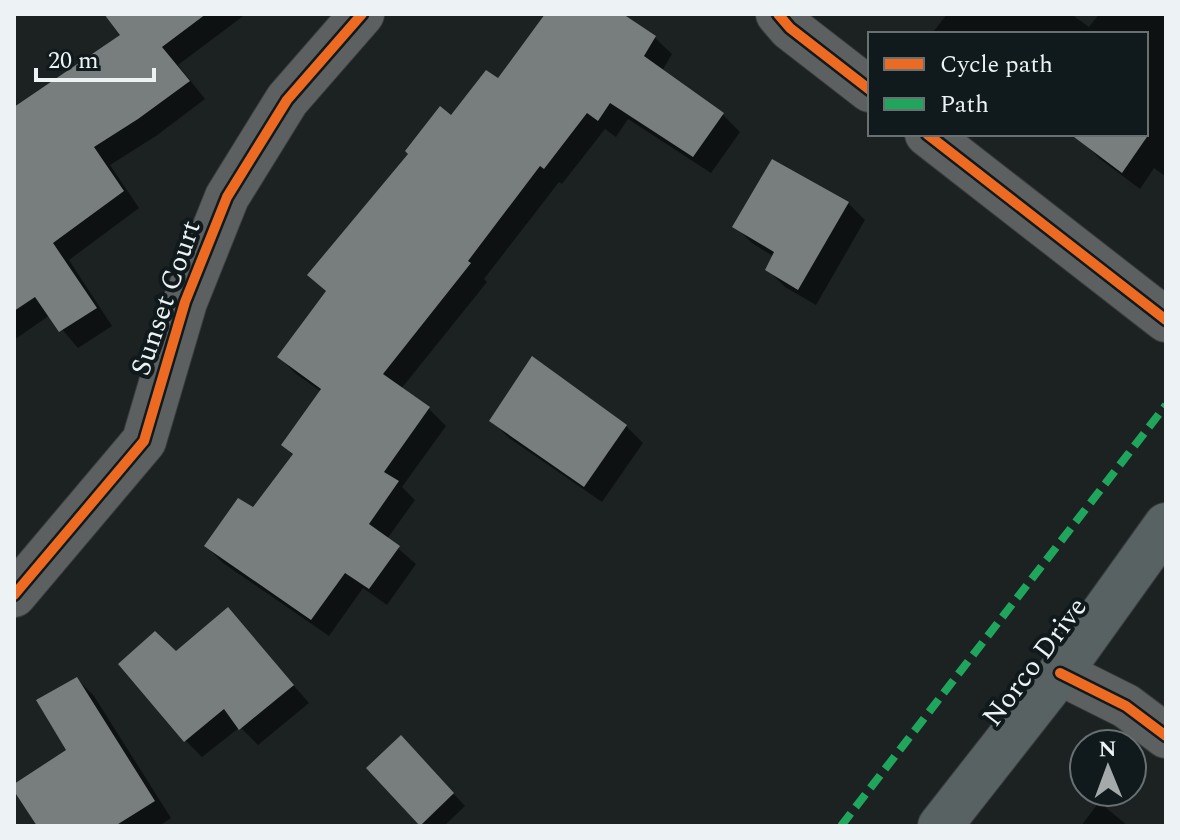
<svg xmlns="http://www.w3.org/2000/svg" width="1180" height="840" viewBox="0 0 1180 840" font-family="Spectral,serif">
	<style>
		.shadow { fill: #0007 }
		.building { fill: #787d7d }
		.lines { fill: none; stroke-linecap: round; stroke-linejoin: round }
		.minor-casing { stroke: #393c3d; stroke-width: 46 }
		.major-casing { stroke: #393c3d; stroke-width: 46 }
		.minor { stroke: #5d6061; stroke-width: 44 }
		.major { stroke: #586263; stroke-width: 44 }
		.quiet { stroke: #20a55d; stroke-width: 8; stroke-dasharray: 16 8; stroke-linecap: butt }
		.cycleway-casing { stroke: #10191b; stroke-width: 15 }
		.cycleway { stroke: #ed6a23; stroke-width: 10 }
		.labels { text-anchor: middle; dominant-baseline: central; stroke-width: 8; stroke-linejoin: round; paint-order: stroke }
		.street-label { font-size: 28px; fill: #edf3f4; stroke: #10191b }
	</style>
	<rect width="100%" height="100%" fill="#1c2122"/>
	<g class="shadow">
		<path d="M106,14H246L178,65L205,99L156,136L110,165L139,208L69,260L112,326L78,348L50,315L14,340V109L123,36Z"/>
		<path d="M547,14H619L654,37L672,54L662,71L723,115L740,132L711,173L628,119L616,137L605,129L562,184L559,182L484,279L487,282L401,389L429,409L446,426L402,487L415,500L387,539L416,564L387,605L363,588L329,636L223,563L206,546L253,509L294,456L283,445L322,392L296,374L279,357L328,293L310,275L452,117L498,81Z"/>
		<path d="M947,14H1071L1089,27L1099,14H1166V177L1154,168L1140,189L1100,159L1083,142L1088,134H1146V34H938L934,31Z"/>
		<path d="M848,203L865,220L816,305L785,287L768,270L774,257L752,243L735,226Z"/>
		<path d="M492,421L626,426L643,443L602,502L509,438Z"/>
		<path d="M228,610L309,703L258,745L240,727L202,757L185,740Z"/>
		<path d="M77,679L94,696L171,818L159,826H39L14,786L69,750Z"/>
		<path d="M413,750L465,806L444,826H423L369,768Z"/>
		<path d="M1099,802L1128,826H1081Z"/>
	</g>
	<g class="building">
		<path d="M104,14H206L162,47L190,81L138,119L94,147L124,191L53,243L97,308L59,332L35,297L14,311V107L120,35Z"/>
		<path d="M545,14H623L656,36L644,56L724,113L693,157L610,103L598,121L587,113L544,169L540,166L468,261L471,263L383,374L430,407L384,472L399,481L369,524L400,546L369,589L345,573L311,620L204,546L238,498L253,507L293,454L281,445L321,389L277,357L326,291L307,275L408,154L405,151L440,106L451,115L486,70L498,78Z"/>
		<path d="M1070,134H1149L1122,173Z"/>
		<path d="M772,159L849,202L798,290L765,270L774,252L732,227Z"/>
		<path d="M532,356L627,425L584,487L489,421Z"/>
		<path d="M228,607L294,685L239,730L224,709L184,742L118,664L155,631L176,651Z"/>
		<path d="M77,677L155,801L115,826H37L14,791V784L66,750L36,700Z"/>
		<path d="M401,735L454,793L420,826L366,768Z"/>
	</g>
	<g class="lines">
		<defs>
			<g id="minor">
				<path d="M778,14L790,28L870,90"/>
				<path d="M927,134L1166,320"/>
				<path d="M14,595L144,441L185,302L227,197L287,100L362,14"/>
				<path d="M1060,673L1126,706L1166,736"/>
			</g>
			<path id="major" d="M940,826L1060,673L1166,525"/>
		</defs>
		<use href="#minor" class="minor-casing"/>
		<use href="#major" class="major-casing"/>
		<use href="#minor" class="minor"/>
		<use href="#major" class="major"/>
		<path class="quiet" d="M841,826L1166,405"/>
		<defs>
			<g id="cycleway">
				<path d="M778,14L790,28L870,90"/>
				<path d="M927,134L1166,320"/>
				<path d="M14,595L144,441L185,302L227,197L287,100L362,14"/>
				<path d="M1060,673L1126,706L1166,736"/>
			</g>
		</defs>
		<use href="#cycleway" class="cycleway-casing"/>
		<use href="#cycleway" class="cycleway"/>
	</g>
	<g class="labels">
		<g class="street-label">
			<text transform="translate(166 298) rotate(-71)">Sunset Court</text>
			<text transform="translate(1035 662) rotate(-53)">Norco Drive</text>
		</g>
	</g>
	<rect width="1180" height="840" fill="none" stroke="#edf3f4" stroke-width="32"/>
	<rect x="868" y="32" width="280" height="104" fill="#10191b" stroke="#687072" stroke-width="2"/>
	<rect x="884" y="58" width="40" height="12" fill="#ed6a23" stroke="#687072" stroke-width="2"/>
	<text x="940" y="72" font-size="24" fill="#edf3f4">Cycle path</text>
	<rect x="884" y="98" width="40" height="12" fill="#20a55d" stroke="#687072" stroke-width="2"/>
	<text x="940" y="112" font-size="24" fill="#edf3f4">Path</text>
	<g transform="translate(1108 768) rotate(359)"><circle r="38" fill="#10191b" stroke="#687072" stroke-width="2"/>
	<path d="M0-6L14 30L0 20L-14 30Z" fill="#a4aaaa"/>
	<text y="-12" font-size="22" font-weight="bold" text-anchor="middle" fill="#edf3f4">N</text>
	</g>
	<path d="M36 68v12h118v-12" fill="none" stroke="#edf3f4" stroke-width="4"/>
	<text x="48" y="68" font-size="24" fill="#edf3f4" stroke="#10191b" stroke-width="6" paint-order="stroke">20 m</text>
</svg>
